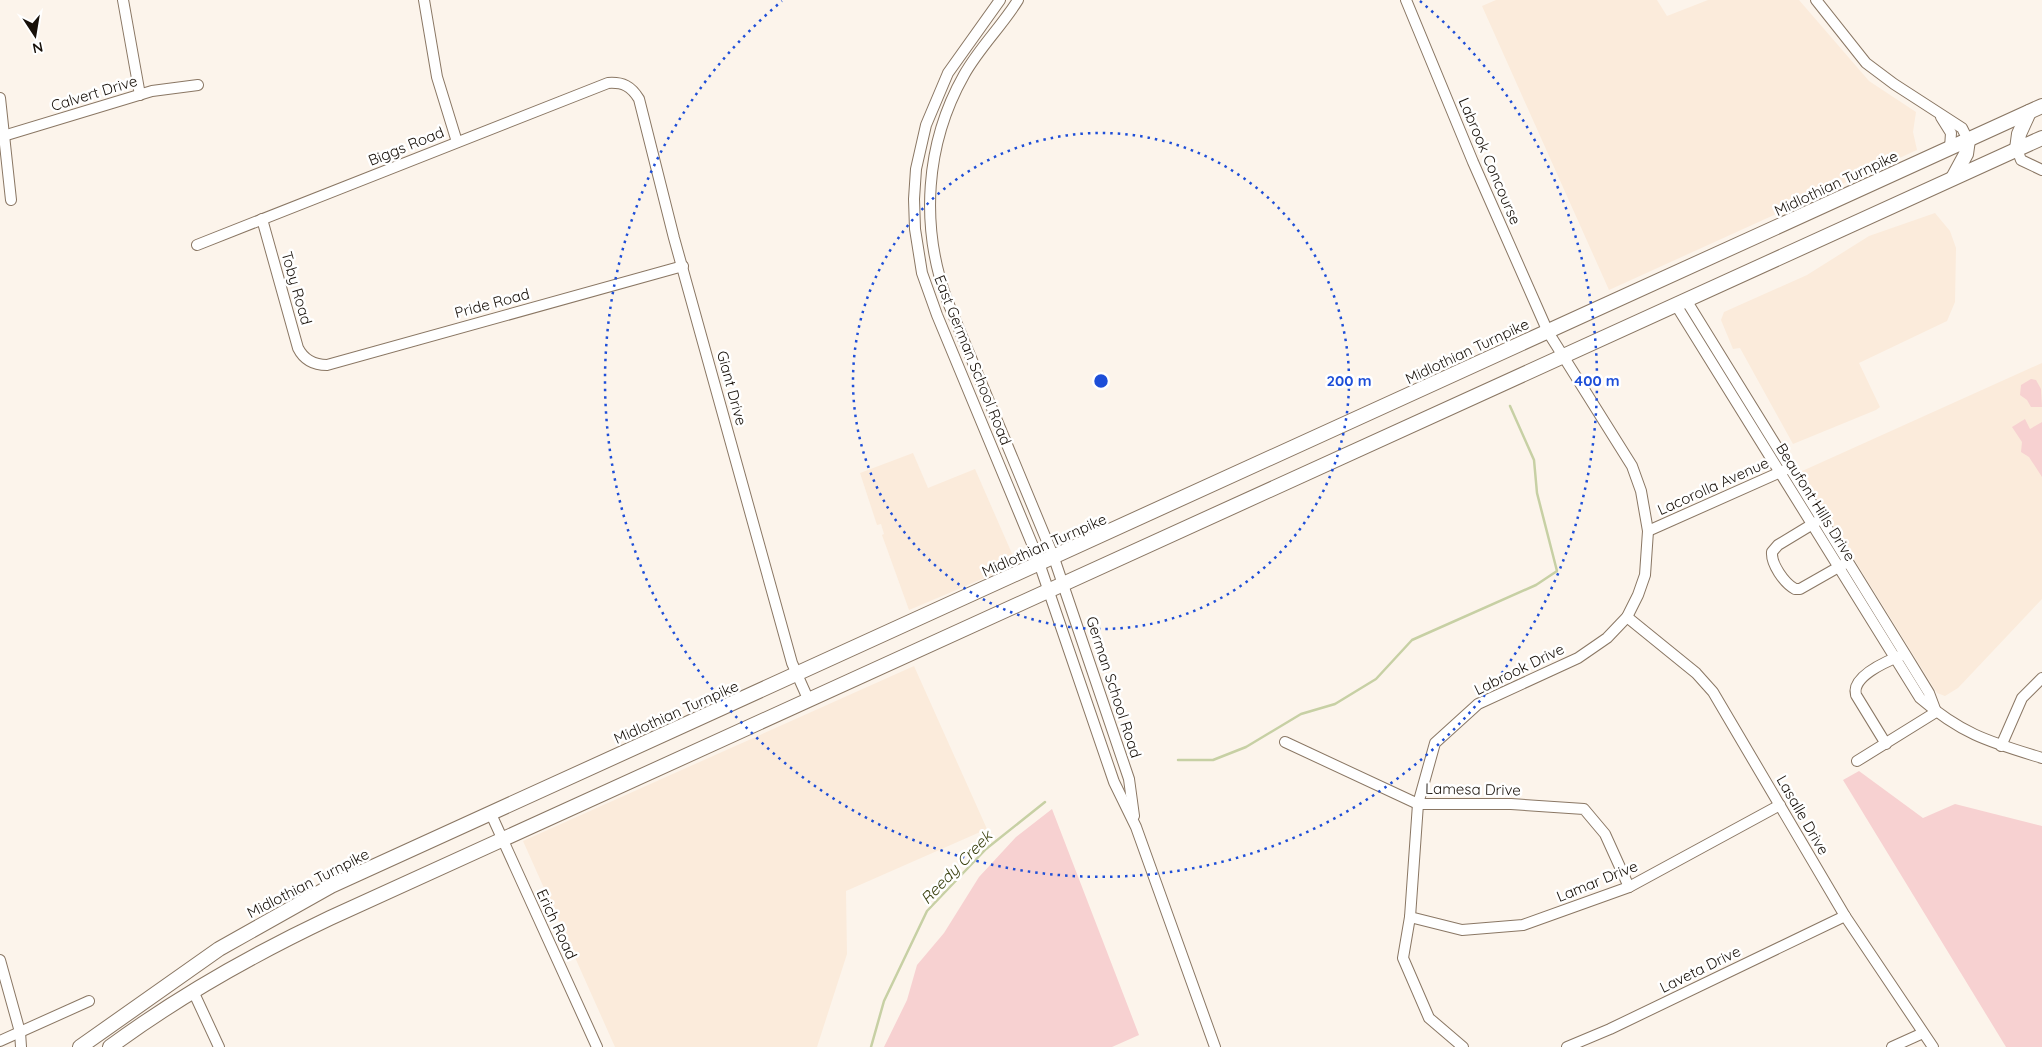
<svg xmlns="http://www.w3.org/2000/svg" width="2042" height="1047" viewBox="0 0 2042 1047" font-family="Quicksand,sans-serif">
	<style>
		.built { fill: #fbebdb }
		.green { fill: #f7d1d1 }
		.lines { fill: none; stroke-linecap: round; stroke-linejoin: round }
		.stream { stroke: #c7d0a4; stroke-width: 2.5 }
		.minor-casing { stroke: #8a7764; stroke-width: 12 }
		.major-casing { stroke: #8a7764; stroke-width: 16 }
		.minor { stroke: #fff; stroke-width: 10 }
		.major { stroke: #fff; stroke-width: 14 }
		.ring { fill: none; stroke: #1d4ed8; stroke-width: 2.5; stroke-dasharray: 2.5 5 }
		.labels { text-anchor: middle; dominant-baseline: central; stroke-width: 5; stroke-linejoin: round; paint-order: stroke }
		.street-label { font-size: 15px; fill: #171009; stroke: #fff }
		.water-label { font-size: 16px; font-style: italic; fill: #3b4210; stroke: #fff }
		.centre { fill: #1d4ed8; stroke: #fff; stroke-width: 2.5 }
		.ring-label { font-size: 15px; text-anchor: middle; font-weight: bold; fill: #1d4ed8; stroke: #fff; stroke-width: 5; stroke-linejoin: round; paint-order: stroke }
	</style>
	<rect width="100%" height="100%" fill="#fcf4eb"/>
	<g class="built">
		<path d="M1496,0H1657L1667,16L1708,0H1799L1869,81L1916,112L1913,132L1917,150L1609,290L1482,6Z"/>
		<path d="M1935,213L1950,231L1956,248L1955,302L1947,321L1859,363L1880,407L1876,410L1793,444L1740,348L1733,349L1721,320L1724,312L1807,275L1869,236Z"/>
		<path d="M2042,363V599L1958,688L1945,696L1937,693L1800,472Z"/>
		<path d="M913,453L928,488L975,469L1013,556L1008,568L909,610L882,535L884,534L881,524L877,525L860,473Z"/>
		<path d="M914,666L987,829L846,891L847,954L817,1047H615L523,841Z"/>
	</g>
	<g class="green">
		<path d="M2031,379L2036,380L2041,389L2042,407H2031L2027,400L2020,395L2021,385Z"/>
		<path d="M2025,419L2030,429L2042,422V477L2029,457L2021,452L2022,442L2012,427Z"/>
		<path d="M1859,771L1923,818L1955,804L2042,826V1047H2006L1843,780Z"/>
		<path d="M1052,809L1139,1035L1112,1047H884L907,1000L917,965L944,933L979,877L1016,837Z"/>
	</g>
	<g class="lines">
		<g class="stream">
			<path d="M1178,760H1213L1246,747L1301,714L1335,704L1376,679L1412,640L1536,585L1557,571L1537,493L1534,460L1510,406"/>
			<path d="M871,1047L884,1001L927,911L986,849L1045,802"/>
		</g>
		<defs>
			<g id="minor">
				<path d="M123,0L140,95"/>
				<path d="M424,0L437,77L457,142"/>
				<path d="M1000,0L948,73L926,125L916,169L914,199L915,229L922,273L937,315L1035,551L1114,782L1136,827L1215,1047"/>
				<path d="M1018,0C1002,26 979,48 964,75C925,144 920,226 947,300L1054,558L1129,779L1134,816"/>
				<path d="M1406,0L1473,162L1548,332L1632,466L1641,491L1648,531L1645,575L1638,595L1627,617L1607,638L1578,658L1478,704L1435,743L1418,804L1410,917L1403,958L1429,1018L1463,1047"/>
				<path d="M1816,0L1866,63L1894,84L1962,128L1968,140"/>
				<path d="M0,98L11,200"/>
				<path d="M1941,117L1951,133L1950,148"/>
				<path d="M0,137L152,91L198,85"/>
				<path d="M2017,149L2021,160L2042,170"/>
				<path d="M262,219L298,348C304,360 314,365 327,365L683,266"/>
				<path d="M197,245L608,83C623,82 631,86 639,99L674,238L792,663L809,701"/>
				<path d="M1686,300L1905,654L1929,693L1935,709"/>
				<path d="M1676,305L1920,698C1963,735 1990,742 2042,758"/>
				<path d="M1816,522L1778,545L1772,552C1771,564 1784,583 1795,589H1800L1844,564"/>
				<path d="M1648,531L1785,470"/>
				<path d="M1627,617L1696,673L1713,692L1845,916L1933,1047"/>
				<path d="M1285,742L1418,804H1511L1584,809L1605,834L1629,887"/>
				<path d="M1886,744L1856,695C1851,677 1885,662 1900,656"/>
				<path d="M2001,746L2022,698L2042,678"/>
				<path d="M1857,761L1936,712"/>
				<path d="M491,814L597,1047"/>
				<path d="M1410,917L1462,930L1523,925L1629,887L1780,805"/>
				<path d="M0,960L20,1032L21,1047"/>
				<path d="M193,991L219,1047"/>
				<path d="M0,1041L89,1001"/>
				<path d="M1567,1047L1610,1029L1845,916"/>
				<path d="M1892,1047L1923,1033"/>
			</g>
			<g id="major">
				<path d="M2017,149L2019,134L2029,112"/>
				<path d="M1953,178L1966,154L1968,140"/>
				<path d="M80,1047L219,949L331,886L2042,106"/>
				<path d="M110,1047C179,996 252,955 330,918L2042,138"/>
			</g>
		</defs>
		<use href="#minor" class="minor-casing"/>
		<use href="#major" class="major-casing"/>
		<use href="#minor" class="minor"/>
		<use href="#major" class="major"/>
	</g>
	<g class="ring">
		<circle cx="1101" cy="381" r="248"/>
		<path d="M1420 1A496 496 0 1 1 782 1"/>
	</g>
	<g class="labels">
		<g class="street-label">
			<text transform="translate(94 93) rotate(-17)">Calvert Drive</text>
			<text transform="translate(406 146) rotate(-22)">Biggs Road</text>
			<text transform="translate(1490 161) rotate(67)">Labrook Concourse</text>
			<text transform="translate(1836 183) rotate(-25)">Midlothian Turnpike</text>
			<text transform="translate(297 288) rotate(74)">Toby Road</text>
			<text transform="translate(492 303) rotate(-15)">Pride Road</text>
			<text transform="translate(1467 351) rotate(-25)">Midlothian Turnpike</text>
			<text transform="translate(973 360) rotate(68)">East German School Road</text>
			<text transform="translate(732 388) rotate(75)">Giant Drive</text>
			<text transform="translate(1713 486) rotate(-24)">Lacorolla Avenue</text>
			<text transform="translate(1816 502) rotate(58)">Beaufont Hills Drive</text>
			<text transform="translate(1044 545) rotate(-24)">Midlothian Turnpike</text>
			<text transform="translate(1519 669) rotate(-26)">Labrook Drive</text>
			<text transform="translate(1114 687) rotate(72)">German School Road</text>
			<text transform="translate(676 712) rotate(-24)">Midlothian Turnpike</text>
			<text transform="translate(1473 789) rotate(1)">Lamesa Drive</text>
			<text transform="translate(1803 815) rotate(60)">Lasalle Drive</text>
			<text transform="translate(1597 881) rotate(-22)">Lamar Drive</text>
			<text transform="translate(308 883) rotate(-27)">Midlothian Turnpike</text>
			<text transform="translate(557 924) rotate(65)">Erich Road</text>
			<text transform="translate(1700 969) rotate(-26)">Laveta Drive</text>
		</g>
		<g class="water-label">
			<text transform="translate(956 867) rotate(-46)">Reedy Creek</text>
		</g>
	</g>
	<circle cx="1101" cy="381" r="8" class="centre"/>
	<g class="ring-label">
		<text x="1349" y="386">200 m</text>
		<text x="1597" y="386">400 m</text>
	</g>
	<g transform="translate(35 35) rotate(168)" stroke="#ffffff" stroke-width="4" paint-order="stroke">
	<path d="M0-4L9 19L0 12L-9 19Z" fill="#171009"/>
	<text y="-8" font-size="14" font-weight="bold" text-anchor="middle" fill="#171009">N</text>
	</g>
</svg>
